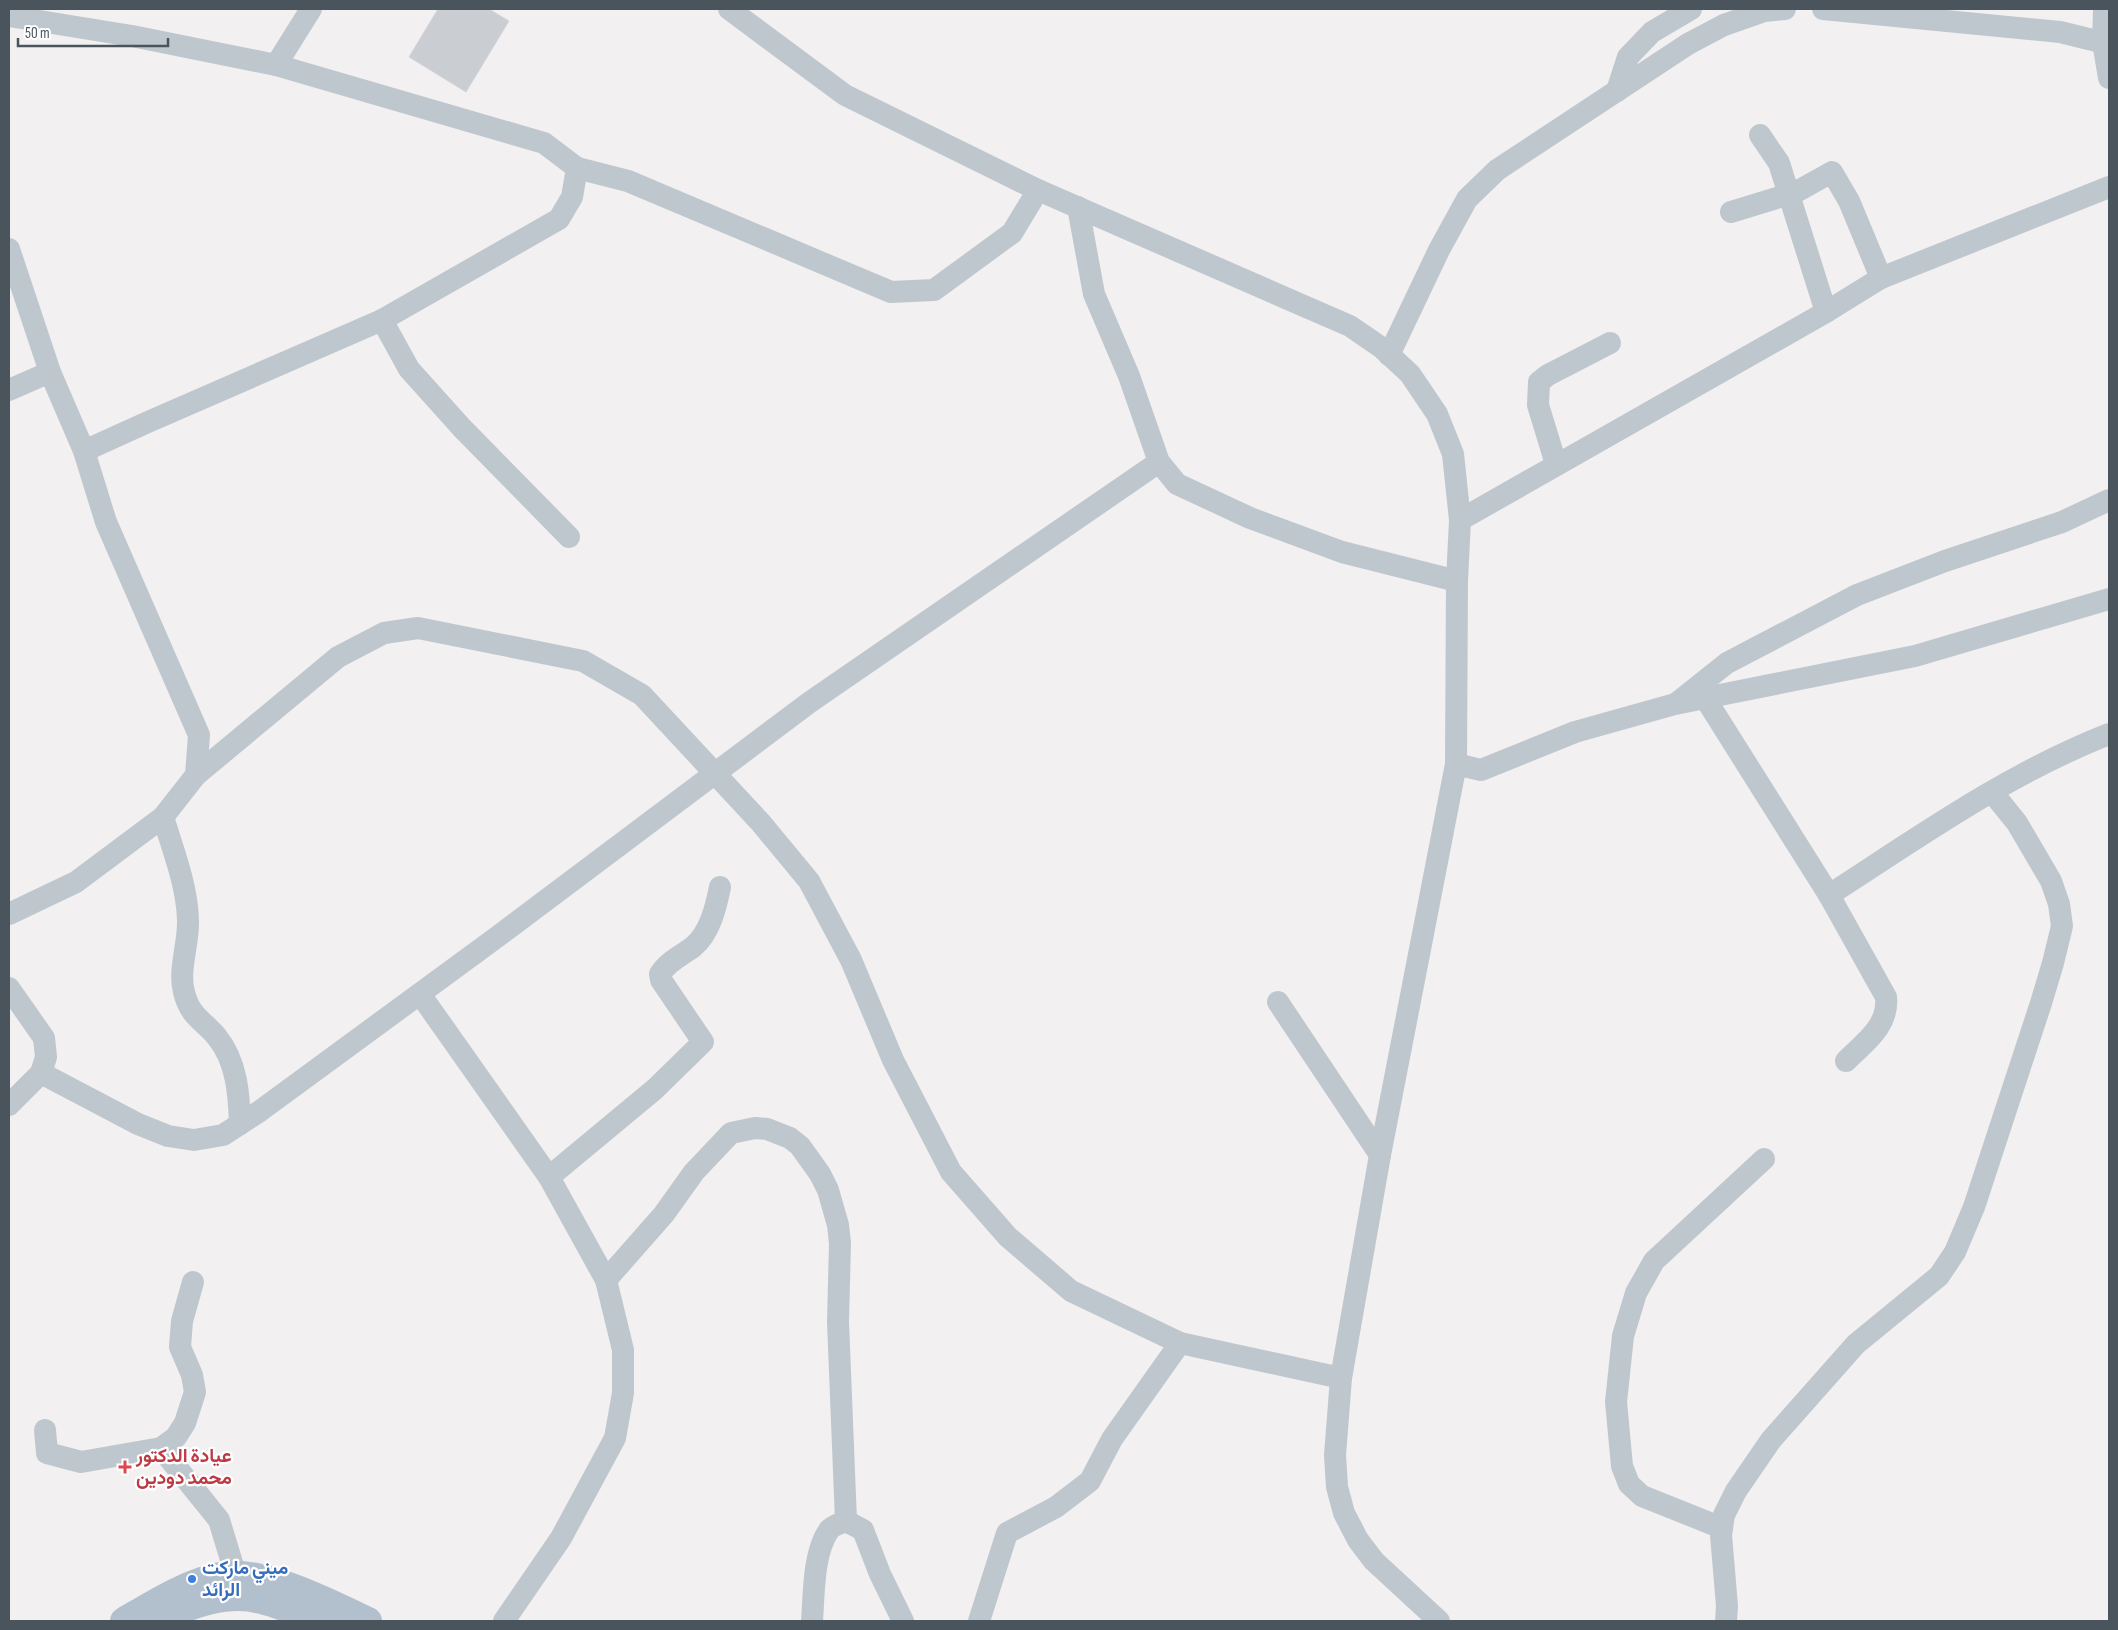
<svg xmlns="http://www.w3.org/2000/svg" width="2118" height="1630" viewBox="0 0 2118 1630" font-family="'Sofia Sans Condensed',Vazirmatn,sans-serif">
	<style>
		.building { fill: #cacdd2; stroke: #d4d6db }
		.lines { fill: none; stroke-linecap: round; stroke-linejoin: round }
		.minor { stroke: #bfc7ce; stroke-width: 22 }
		.major { stroke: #b2c0cd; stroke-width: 28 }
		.health-dot { fill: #e0444e; stroke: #fff; stroke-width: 2 }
		.shop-dot { fill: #3f7fe0; stroke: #fff; stroke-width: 2 }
		.labels { text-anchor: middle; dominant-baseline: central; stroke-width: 4.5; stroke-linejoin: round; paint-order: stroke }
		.health-label { font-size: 19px; font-weight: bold; fill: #be3a42; stroke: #fff; text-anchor: start }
		.shop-label { font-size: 19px; font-weight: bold; fill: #366cbe; stroke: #fff; text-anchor: start }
	</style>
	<rect width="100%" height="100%" fill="#f2f0f0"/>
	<path class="building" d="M438,9H489L509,21L466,92L409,57Z"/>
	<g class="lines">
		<g class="minor">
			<path d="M729,9L845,95L1038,190L1350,326L1382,348L1410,374L1437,414L1453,454L1460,520L1457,581L1456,764L1380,1155L1341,1378L1335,1455L1337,1487L1344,1513L1358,1540L1374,1561L1439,1621"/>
			<path d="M1823,9L2060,32L2109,44"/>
			<path d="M2104,9L2103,42L2109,78"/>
			<path d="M9,16L132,36L276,65L544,143L577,168L572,197L559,219L382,320L148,422L84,451"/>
			<path d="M276,65L311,9"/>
			<path d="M1617,91L1628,57L1652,32L1691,9"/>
			<path d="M1760,135L1779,163L1826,312"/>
			<path d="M577,168L628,181L891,292L934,290L1012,233L1038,190"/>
			<path d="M1078,207L1094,294L1129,376L1159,462L1177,484L1250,518L1342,552L1457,581"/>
			<path d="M1731,212L1796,192L1832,172L1849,201L1881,278"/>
			<path d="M9,249L50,372L84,451L106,522L199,735L196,775L163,817L76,882L9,914"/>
			<path d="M382,320L409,369L462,428L569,537"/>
			<path d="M1389,355L1439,250L1467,199L1497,170L1688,44L1724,25L1764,11L1785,9"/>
			<path d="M9,390L50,372"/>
			<path d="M1556,464L1538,405L1539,382L1548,375L1610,343"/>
			<path d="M1460,520L1826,312L1881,278L2109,187"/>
			<path d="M1705,698L1829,895L1886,997C1889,1026 1865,1042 1846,1061"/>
			<path d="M1678,702L1727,663L1857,595L1945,561L2062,522L2109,500"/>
			<path d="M1456,764L1481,770L1575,732L1675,704L1915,656L2109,599"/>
			<path d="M196,775L338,657L384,633L418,628L583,661L642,695L761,823L809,881L851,960L893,1060L951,1172L1008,1237L1071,1291L1180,1343L1341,1378"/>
			<path d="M163,817C173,850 187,885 188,920C189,943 178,970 184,992C190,1017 203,1020 217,1037C237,1062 239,1094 240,1124"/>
			<path d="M1829,895C1919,837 2009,773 2109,734"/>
			<path d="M9,988L44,1038L46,1057L41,1073L9,1105"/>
			<path d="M420,994L549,1177"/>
			<path d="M1278,1002L1380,1155"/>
			<path d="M41,1073L138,1124L168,1136L194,1140L223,1135L260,1111L497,937L810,702L1159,462"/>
			<path d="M606,1280L549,1177L655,1089L703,1042L661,980L660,974C667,962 682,955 693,947C710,933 716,907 720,887"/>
			<path d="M45,1430L47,1453L81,1462L161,1448L176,1437L185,1423L195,1392L192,1375L180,1347L182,1321L193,1282"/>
			<path d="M161,1448L219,1520L236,1576"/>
			<path d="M1722,1528L1642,1496L1629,1484L1622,1466L1616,1402L1623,1336L1636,1293L1654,1261L1764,1159"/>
			<path d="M504,1621L561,1538L615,1438L623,1393V1350L606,1280L664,1214L694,1172L731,1133L755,1128L767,1129L790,1138L800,1146L820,1174L828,1190L838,1225L840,1243L838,1322L846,1521"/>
			<path d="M812,1621C814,1594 813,1553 829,1530C832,1526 841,1523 846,1521L863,1530L880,1574L903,1621"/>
			<path d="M979,1621L1007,1533L1056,1507L1090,1481L1112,1439L1180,1343"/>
			<path d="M1726,1621L1727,1606L1721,1535L1724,1515L1736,1491L1771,1440L1856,1344L1939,1276L1955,1252L1974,1207L2041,1003L2053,963L2062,926L2059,904L2051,881L2017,823L1992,792"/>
		</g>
		<g class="major">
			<path d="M161,1620C189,1604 229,1591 261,1600C281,1605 300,1613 319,1621"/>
			<path d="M124,1621C153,1604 194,1578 228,1575C268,1571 332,1604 368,1621"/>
		</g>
	</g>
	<path class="health-dot" d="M122.5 1459.5h5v5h5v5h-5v5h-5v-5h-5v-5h5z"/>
	<circle class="shop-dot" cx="192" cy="1579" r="5"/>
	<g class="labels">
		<g class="health-label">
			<text x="136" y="1456">عيادة الدكتور<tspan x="136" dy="22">محمد دودين</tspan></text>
		</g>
		<g class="shop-label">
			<text x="202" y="1568">ميني ماركت<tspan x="202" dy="22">الرائد</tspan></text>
		</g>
	</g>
	<rect width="2118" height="1630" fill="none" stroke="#49545c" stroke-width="20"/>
	<path d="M18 38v8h150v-8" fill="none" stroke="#49545c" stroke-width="2.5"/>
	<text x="25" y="38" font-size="15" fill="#49545c" stroke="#ffffff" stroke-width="4" paint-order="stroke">50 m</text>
</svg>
